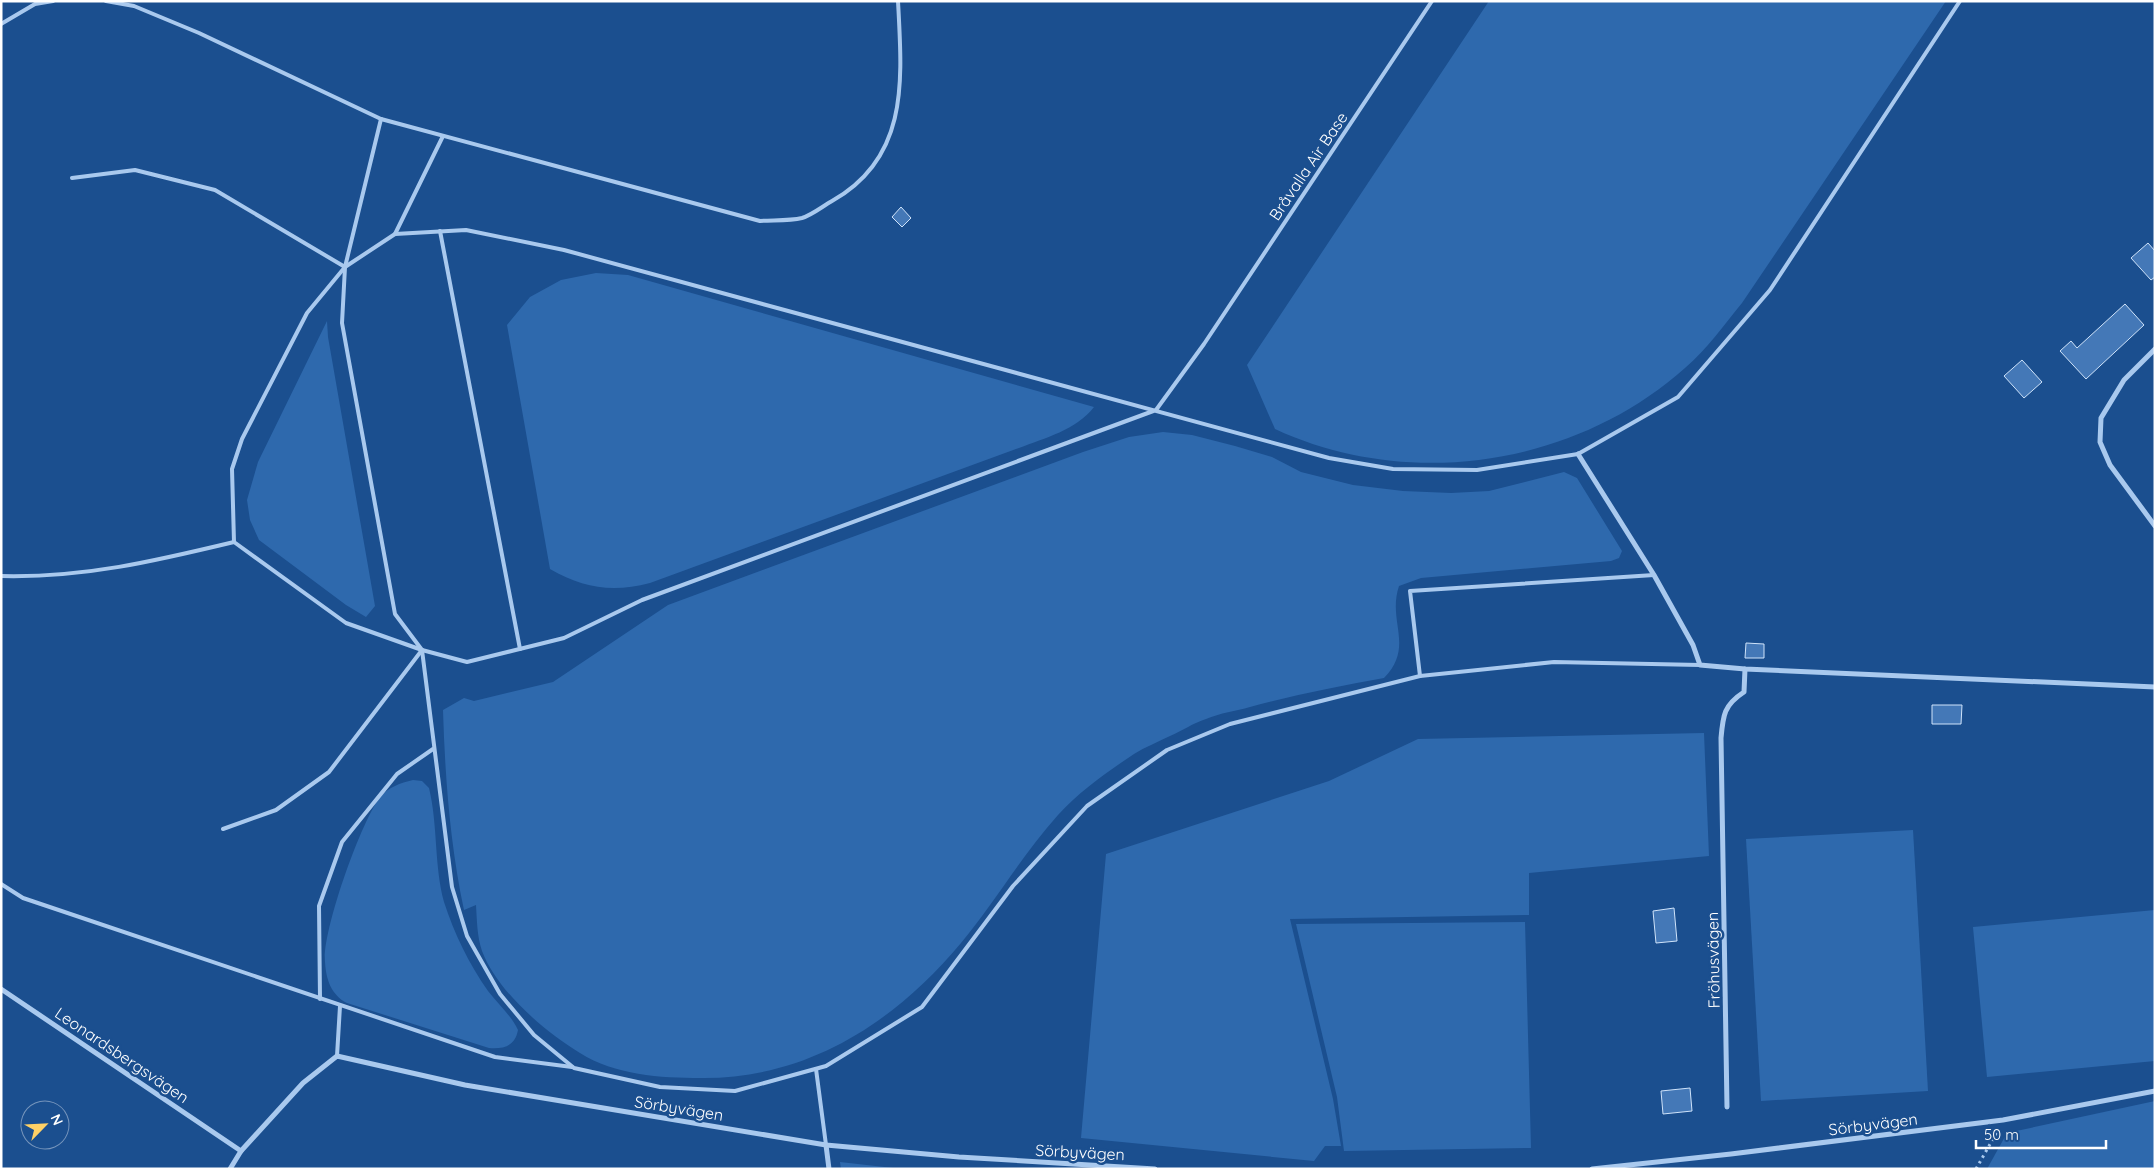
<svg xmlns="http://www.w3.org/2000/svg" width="2156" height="1170" viewBox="0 0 2156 1170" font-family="Quicksand,sans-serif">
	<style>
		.green { fill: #2e69ad }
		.building { fill: #4478b7; stroke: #cfe3fa }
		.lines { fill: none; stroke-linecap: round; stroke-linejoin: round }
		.path { stroke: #a9c9ee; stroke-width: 3; stroke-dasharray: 2.5 4; stroke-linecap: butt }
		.service { stroke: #a9c9ee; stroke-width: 4 }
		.minor { stroke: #a9c9ee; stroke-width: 5 }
		.labels { text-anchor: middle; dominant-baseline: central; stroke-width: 5; stroke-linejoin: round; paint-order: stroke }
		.street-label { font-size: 16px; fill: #fff; stroke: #1b4f8f }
	</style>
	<rect width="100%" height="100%" fill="#1b4f8f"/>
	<g class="green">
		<path d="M1489,1H1946L1742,303C1724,325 1707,349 1685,368C1575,466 1409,491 1275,429L1247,365Z"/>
		<path d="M596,273L628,275L1094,407C1076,430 1045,438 1019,448L650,583C612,593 583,588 550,569L507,325L530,297L561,280Z"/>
		<path d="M327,321L328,337L375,606L366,617L346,605L259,540L250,520L247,500L258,462Z"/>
		<path d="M1163,432L1192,435L1235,446L1272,457L1301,472L1353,485L1403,491L1451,493L1489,491L1564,472L1577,478L1622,551L1619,558L1611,561L1421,578L1399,586C1387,622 1415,646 1384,678C1339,686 1294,695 1250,707C1236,711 1220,713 1206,719C1193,723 1182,731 1170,736C1158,742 1145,747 1134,754C1107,772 1080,791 1058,815C1022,855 995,902 961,943C895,1022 808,1079 701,1078C660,1078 615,1075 580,1053C544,1031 497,991 482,951C477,936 477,921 476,905L464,910C450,844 445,777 443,710L464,698L474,701L553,682L668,605L1083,452L1129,437Z"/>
		<path d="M1704,733L1709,856L1529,873V915L1290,919L1333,1099L1341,1146H1325L1314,1161L1081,1138L1106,854L1329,781L1418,739Z"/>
		<path d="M413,780L422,781L429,788C438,825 434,865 444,902C454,933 469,964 488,991C498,1004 511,1015 518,1030C515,1046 504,1049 489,1048L347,1003C331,995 326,979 325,962C322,931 361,822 380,797C389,787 400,783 413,780Z"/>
		<path d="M1913,830L1928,1091L1761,1101L1746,839Z"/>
		<path d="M2155,910V1061L1987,1077L1973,927Z"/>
		<path d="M1525,922L1531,1148L1344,1151L1337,1097L1296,924Z"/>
		<path d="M2155,1101V1169H1987L2007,1133Z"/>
		<path d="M840,1162L902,1169H841Z"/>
	</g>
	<g class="building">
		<path d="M901,207L911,218L902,227L892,217Z"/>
		<path d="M2148,243L2155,251V277L2151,280L2131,258Z"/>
		<path d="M2125,304L2144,325L2086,379L2060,351L2071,341L2077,348Z"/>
		<path d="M2022,360L2042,382L2024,398L2004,376Z"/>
		<path d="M1746,643L1764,644V658H1745Z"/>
		<path d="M1932,705H1962L1961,724H1932Z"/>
		<path d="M1674,908L1677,941L1656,943L1653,911Z"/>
		<path d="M1690,1088L1692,1111L1663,1114L1661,1091Z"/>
	</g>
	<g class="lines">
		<path class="path" d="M1976,1169L1998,1130"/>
		<g class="service">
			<path d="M106,1L134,6L199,33L381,119L760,221C773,220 789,221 802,218C812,215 823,206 832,201C910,157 902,79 898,1"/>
			<path d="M1432,1L1204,344L1156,410L642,600L564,638L467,662L422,650L395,614L342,323L345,267L395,234L466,230L564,250L1329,458L1393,469L1477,470L1578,454L1678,397L1770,290L1960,1"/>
			<path d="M1,24L35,4L53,1"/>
			<path d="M381,119L345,267L307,313L242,439L232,469L234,542L346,623L422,650"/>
			<path d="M72,178L135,170L215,190L345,267"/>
			<path d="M440,231L520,649"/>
			<path d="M395,234L443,136"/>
			<path d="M1,576C84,578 155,561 234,542"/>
			<path d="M422,650L452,887L467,936L500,994L534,1035L574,1068L660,1087L735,1091L826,1066L922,1007L1013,886L1087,806L1167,750L1230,724L1420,676L1554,662L1700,665"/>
			<path d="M1420,676L1410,591L1654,575"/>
			<path d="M223,829L276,810L329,772L422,650"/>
			<path d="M1,884L23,898L495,1057L572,1067"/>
			<path d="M320,999L319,906L342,842L397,774L433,749"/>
			<path d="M337,1056L340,1006"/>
			<path d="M816,1069L826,1145"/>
		</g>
		<g class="minor">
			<path d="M2155,349L2124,380L2101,418L2100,442L2110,465L2155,526"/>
			<path d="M1578,454L1654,575L1693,645L1700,665L1745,669L2155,687"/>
			<path d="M1,989L241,1151L230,1169"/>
			<path d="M1727,1107L1721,738C1723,715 1724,705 1744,692L1745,669"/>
			<path d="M826,1145L829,1169"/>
			<path d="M241,1151L303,1083L337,1056L465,1085L826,1145L959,1157L1155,1169"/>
			<path d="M1592,1169L1731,1154L2003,1120L2155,1091"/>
		</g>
	</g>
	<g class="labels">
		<g class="street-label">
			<text transform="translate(1308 166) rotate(-56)">Bråvalla Air Base</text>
			<text transform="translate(1713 960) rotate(-91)">Fröhusvägen</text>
			<text transform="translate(122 1055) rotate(34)">Leonardsbergsvägen</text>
			<text transform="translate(679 1108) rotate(9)">Sörbyvägen</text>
			<text transform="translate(1873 1124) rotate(-7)">Sörbyvägen</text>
			<text transform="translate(1080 1152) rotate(3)">Sörbyvägen</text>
		</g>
	</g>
	<rect width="2156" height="1170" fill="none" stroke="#ffffff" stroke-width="5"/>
	<g transform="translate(45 1125) rotate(66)"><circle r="24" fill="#1b4f8f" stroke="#7695bc"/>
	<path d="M0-4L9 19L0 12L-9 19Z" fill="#ffd166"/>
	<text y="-8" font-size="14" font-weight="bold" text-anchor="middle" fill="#ffffff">N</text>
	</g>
	<path d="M1976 1140v8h130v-8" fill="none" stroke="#ffffff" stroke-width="2.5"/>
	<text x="1984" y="1140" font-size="15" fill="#ffffff" stroke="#1b4f8f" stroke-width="4" paint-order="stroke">50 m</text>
</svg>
